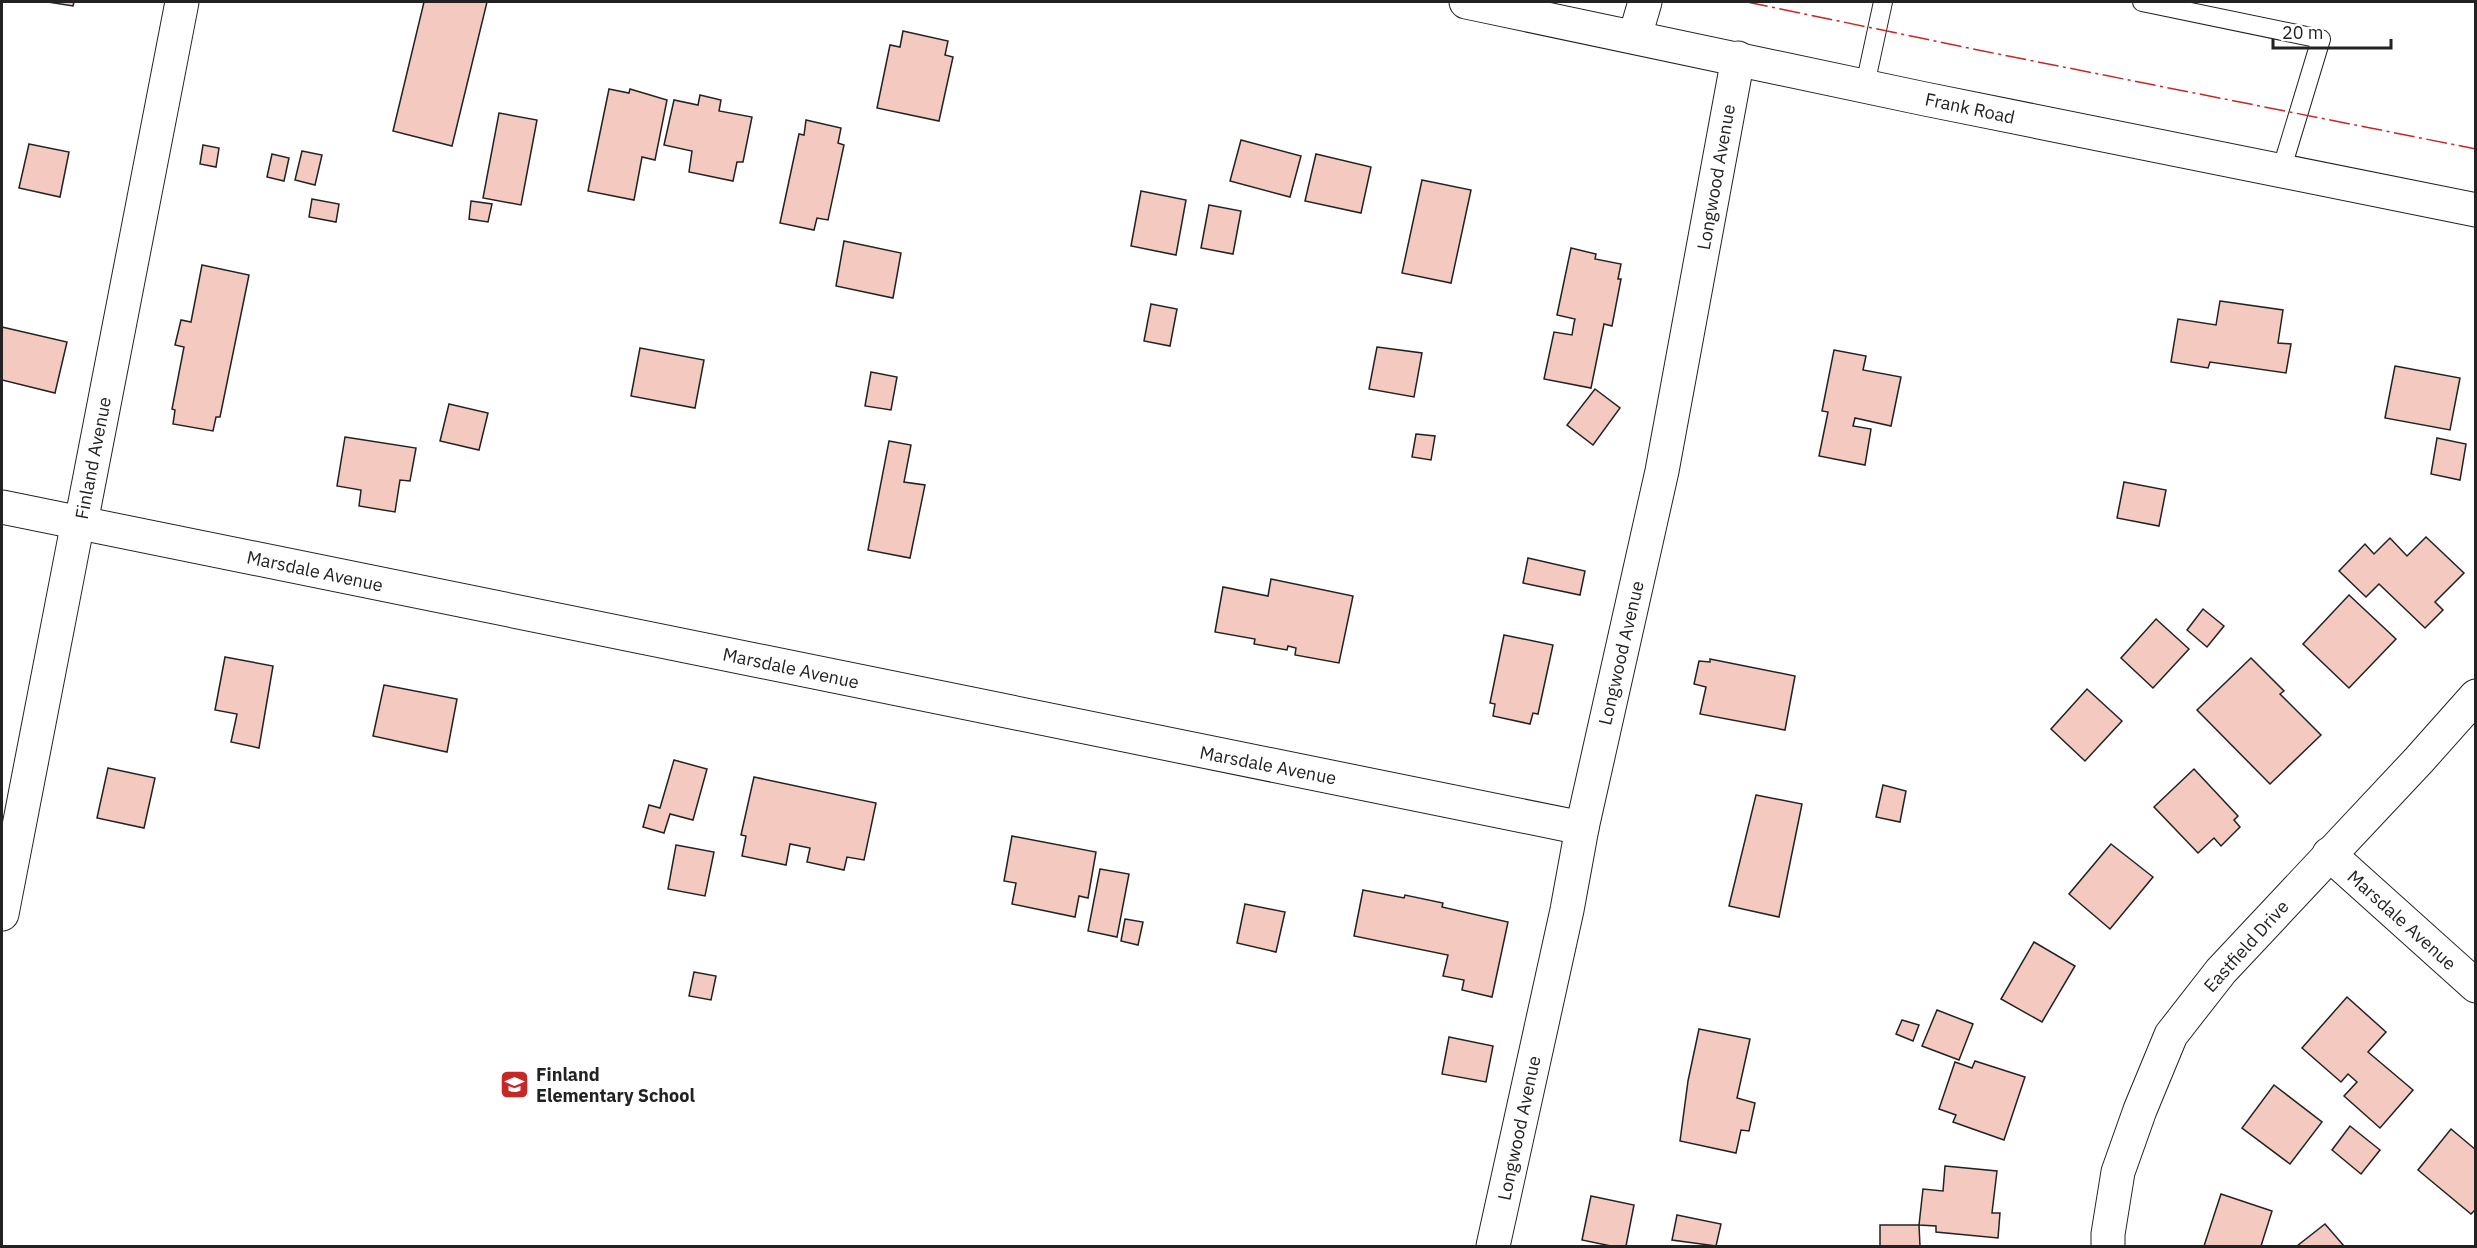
<svg xmlns="http://www.w3.org/2000/svg" width="2477" height="1248" viewBox="0 0 2477 1248" font-family="'IBM Plex Sans',sans-serif">
	<style>
		.building { fill: #f3c9c0; stroke: #222; stroke-width: 1.5 }
		.lines { fill: none; stroke-linecap: round; stroke-linejoin: round }
		.lane-casing { stroke: #222; stroke-width: 20 }
		.street-casing { stroke: #222; stroke-width: 35 }
		.primary-casing { stroke: #222; stroke-width: 35 }
		.lane { stroke: #fff; stroke-width: 18 }
		.street { stroke: #fff; stroke-width: 33 }
		.primary { stroke: #fff; stroke-width: 33 }
		.power { stroke: #c62828; stroke-width: 1.5; stroke-dasharray: 21 4.5 3 4.5; stroke-linecap: butt }
		.labels { text-anchor: middle; dominant-baseline: central; stroke-width: 4.5; stroke-linejoin: round; paint-order: stroke }
		.street-label { font-size: 18px; fill: #222; stroke: #fff }
		.poi-label { font-size: 18px; font-weight: bold; fill: #222; stroke: #fff; text-anchor: start }
	</style>
	<rect width="100%" height="100%" fill="#fff"/>
	<g class="building">
		<path d="M48,2H74L73,6Z"/>
		<path d="M424,2H487L452,146L393,131Z"/>
		<path d="M903,31L948,41L945,55L953,57L939,121L877,108L890,45L900,47Z"/>
		<path d="M609,89L629,93L630,89L667,100L655,160L642,157L634,200L588,191Z"/>
		<path d="M700,95L721,100L719,111L752,117L743,162H737L733,181L689,172L692,151L664,145L674,100L698,105Z"/>
		<path d="M499,113L537,120L521,205L483,198Z"/>
		<path d="M806,120L841,128L838,143L844,145L828,220L817,218L814,230L780,223L799,134L804,135Z"/>
		<path d="M1241,140L1301,156L1290,197L1230,181Z"/>
		<path d="M29,144L69,152L60,197L19,188Z"/>
		<path d="M203,145L219,148L216,167L200,164Z"/>
		<path d="M302,151L322,155L315,185L295,180Z"/>
		<path d="M272,154L289,158L284,181L267,177Z"/>
		<path d="M1316,154L1371,167L1361,213L1305,201Z"/>
		<path d="M1422,180L1471,190L1451,283L1402,273Z"/>
		<path d="M1141,191L1186,200L1176,255L1131,246Z"/>
		<path d="M312,199L339,204L336,222L309,217Z"/>
		<path d="M471,201L492,204L488,222L469,219Z"/>
		<path d="M1209,205L1241,211L1233,254L1201,248Z"/>
		<path d="M844,241L901,253L893,298L836,286Z"/>
		<path d="M1571,248L1596,254L1595,259L1621,264L1618,279H1621L1612,326L1604,324L1591,388L1544,379L1554,332L1572,335L1574,323L1575,319L1557,315Z"/>
		<path d="M202,265L249,275L220,417H216L213,431L173,424L175,410L172,409L184,347L175,345L181,320L191,322Z"/>
		<path d="M2220,301L2283,310L2278,343L2291,344L2286,373L2210,362L2208,368L2171,362L2178,319L2216,325Z"/>
		<path d="M1151,304L1177,309L1170,346L1144,341Z"/>
		<path d="M2,327L67,342L55,393L2,380Z"/>
		<path d="M1377,347L1422,353L1414,397L1369,389Z"/>
		<path d="M640,348L704,360L695,408L631,396Z"/>
		<path d="M1834,350L1866,356L1863,370L1901,377L1891,426L1855,418L1853,426L1871,429L1865,465L1819,456L1828,412L1822,411Z"/>
		<path d="M2395,366L2460,378L2450,430L2385,418Z"/>
		<path d="M871,372L897,377L891,410L865,406Z"/>
		<path d="M1595,389L1620,408L1593,445L1567,425Z"/>
		<path d="M449,404L488,413L479,450L440,441Z"/>
		<path d="M1416,434L1435,436L1431,460L1412,457Z"/>
		<path d="M345,437L416,448L410,481L400,480L395,512L359,506L361,490L337,486Z"/>
		<path d="M2437,438L2466,444L2460,480L2431,474Z"/>
		<path d="M889,441L911,445L904,482L925,485L910,558L868,550Z"/>
		<path d="M2124,482L2166,490L2159,526L2117,518Z"/>
		<path d="M2426,537L2464,573L2435,602L2443,610L2425,628L2379,584L2366,597L2339,571L2365,544L2374,554L2390,538L2407,556Z"/>
		<path d="M1528,558L1585,571L1580,595L1523,583Z"/>
		<path d="M1271,579L1353,596L1339,663L1295,655L1296,648L1288,646L1287,650L1254,644L1255,639L1215,632L1223,587L1268,596Z"/>
		<path d="M2349,595L2396,639L2349,688L2303,644Z"/>
		<path d="M2203,609L2224,626L2207,647L2187,630Z"/>
		<path d="M2156,619L2189,649L2153,688L2121,658Z"/>
		<path d="M1504,635L1553,645L1538,714L1533,713L1530,724L1493,716L1495,704L1490,703Z"/>
		<path d="M225,657L273,666L259,748L231,742L237,714L215,710Z"/>
		<path d="M2251,658L2284,691L2280,694L2321,735L2270,784L2197,710Z"/>
		<path d="M1710,659L1795,676L1785,730L1700,714L1706,687L1694,684L1699,661L1710,662Z"/>
		<path d="M384,685L457,699L447,752L373,736Z"/>
		<path d="M2087,689L2122,721L2085,761L2051,729Z"/>
		<path d="M674,760L707,769L693,820L670,814L664,833L643,827L649,805L660,808Z"/>
		<path d="M108,768L155,778L144,828L97,818Z"/>
		<path d="M2194,769L2238,816L2234,820L2240,827L2221,846L2214,838L2198,853L2154,807Z"/>
		<path d="M754,777L876,803L864,860L847,857L844,870L807,862L810,848L790,844L786,865L742,856L746,836L741,835Z"/>
		<path d="M1883,785L1906,791L1900,822L1876,817Z"/>
		<path d="M1756,795L1802,804L1779,917L1729,906Z"/>
		<path d="M1012,836L1096,852L1088,898L1079,896L1075,917L1012,904L1016,883L1004,881Z"/>
		<path d="M2111,844L2153,877L2110,929L2069,894Z"/>
		<path d="M676,845L714,852L705,896L668,889Z"/>
		<path d="M1100,869L1129,874L1117,937L1088,931Z"/>
		<path d="M1363,890L1404,898L1405,895L1443,903L1442,907L1508,922L1492,997L1462,990L1464,980L1443,976L1448,955L1354,936Z"/>
		<path d="M1245,904L1285,912L1276,952L1237,943Z"/>
		<path d="M1125,919L1143,922L1138,945L1121,941Z"/>
		<path d="M2034,942L2075,966L2042,1022L2001,999Z"/>
		<path d="M694,972L716,976L711,1000L689,996Z"/>
		<path d="M2347,997L2386,1032L2368,1052L2413,1090L2380,1128L2344,1096L2357,1082L2348,1074L2341,1082L2302,1048Z"/>
		<path d="M1937,1010L1973,1024L1959,1060L1922,1046Z"/>
		<path d="M1902,1020L1919,1025L1913,1041L1896,1034Z"/>
		<path d="M1699,1029L1750,1039L1737,1098L1755,1103L1749,1131L1741,1130L1736,1153L1680,1141L1688,1081Z"/>
		<path d="M1449,1037L1493,1046L1486,1082L1442,1074Z"/>
		<path d="M1975,1061L2025,1077L2004,1140L1953,1122L1956,1115L1939,1109L1955,1062L1972,1068Z"/>
		<path d="M2274,1085L2322,1122L2290,1164L2242,1128Z"/>
		<path d="M2350,1126L2380,1150L2361,1174L2332,1150Z"/>
		<path d="M2451,1129L2476,1150V1209L2471,1214L2418,1170Z"/>
		<path d="M1945,1166L1997,1171L1992,1213H2000L1998,1238L1936,1232V1226L1919,1225L1923,1189L1943,1191Z"/>
		<path d="M2221,1194L2272,1211L2261,1246H2204Z"/>
		<path d="M1591,1196L1634,1205L1626,1246H1611L1582,1240Z"/>
		<path d="M1677,1215L1721,1224L1716,1246L1672,1240Z"/>
		<path d="M2325,1224L2344,1246H2297Z"/>
		<path d="M1880,1225H1919L1920,1246H1880Z"/>
	</g>
	<g class="lines">
		<defs>
			<g id="lane">
				<path d="M2142,2L2321,39L2281,171"/>
				<path d="M1865,85L1883,2"/>
			</g>
			<g id="street">
				<path d="M1635,36L1645,2"/>
				<path d="M2,507L1582,828"/>
				<path d="M2329,854L2476,986"/>
				<path d="M2,914L75,537L81,523L182,2"/>
				<path d="M1493,1246L1567,910L1582,828L1662,471L1738,58"/>
				<path d="M2108,1246V1234L2118,1172L2140,1110L2171,1035L2221,971L2419,760L2476,696"/>
			</g>
			<path id="primary" d="M1466,2L1925,99L2476,210"/>
		</defs>
		<use href="#lane" class="lane-casing"/>
		<use href="#street" class="street-casing"/>
		<use href="#primary" class="primary-casing"/>
		<use href="#lane" class="lane"/>
		<use href="#street" class="street"/>
		<use href="#primary" class="primary"/>
		<path class="power" d="M1747,2L1983,51L2476,149"/>
	</g>
	<defs>
		<symbol id="school-square" viewBox="-11 -11 22 22"><rect x="-9" y="-9" width="18" height="18" rx="4" fill="#c62828" stroke="#fff"/><path d="M0-5L7-2L0 1L-7-2ZM-4 1L0 2.5L4 1V4Q0 6-4 4Z" fill="#fff"/></symbol>
	</defs>
	<g fill-rule="evenodd">
		<use href="#school-square" x="498" y="1068" width="33" height="33"/>
	</g>
	<g class="labels">
		<g class="street-label">
			<text transform="translate(1970 108) rotate(12)">Frank Road</text>
			<text transform="translate(1716 177) rotate(-80)">Longwood Avenue</text>
			<text transform="translate(93 458) rotate(-79)">Finland Avenue</text>
			<text transform="translate(315 571) rotate(12)">Marsdale Avenue</text>
			<text transform="translate(1621 653) rotate(-77)">Longwood Avenue</text>
			<text transform="translate(791 668) rotate(12)">Marsdale Avenue</text>
			<text transform="translate(1268 765) rotate(11)">Marsdale Avenue</text>
			<text transform="translate(2402 920) rotate(42)">Marsdale Avenue</text>
			<text transform="translate(2246 946) rotate(-48)">Eastfield Drive</text>
			<text transform="translate(1519 1128) rotate(-78)">Longwood Avenue</text>
		</g>
		<g class="poi-label">
			<text x="536" y="1074">Finland<tspan x="536" dy="21">Elementary School</tspan></text>
		</g>
	</g>
	<rect width="2477" height="1248" fill="none" stroke="#222222" stroke-width="6"/>
	<path d="M2273 39v9h118v-9" fill="none" stroke="#222222" stroke-width="3"/>
	<text x="2282" y="39" font-size="18" fill="#222222" stroke="#ffffff" stroke-width="4.5" paint-order="stroke">20 m</text>
</svg>
